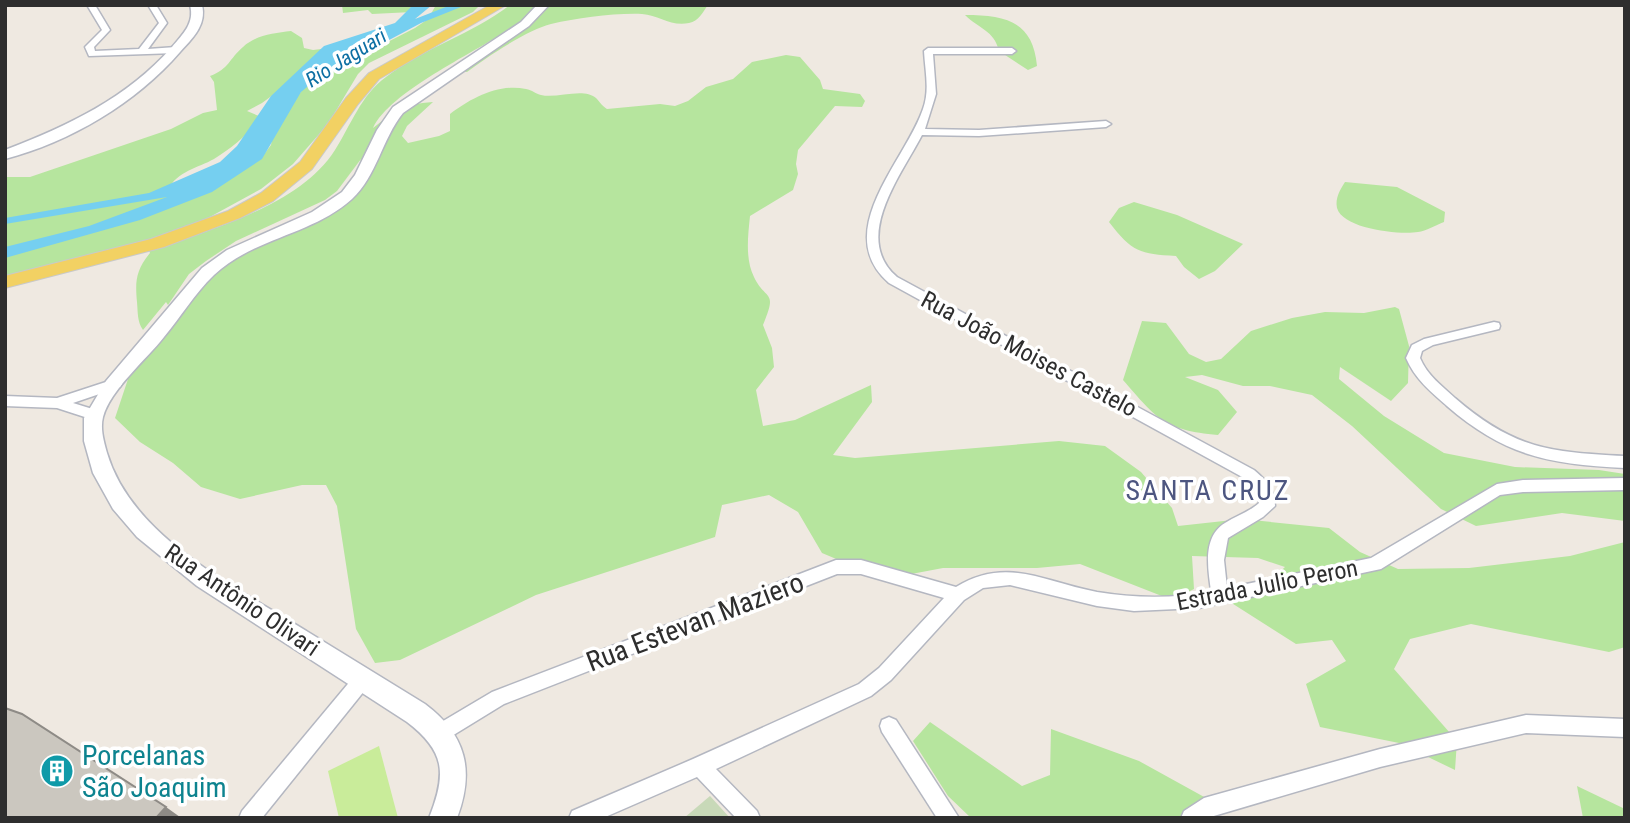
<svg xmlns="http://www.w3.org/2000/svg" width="1630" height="823" viewBox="0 0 1630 823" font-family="'Roboto Condensed',sans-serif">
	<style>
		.green { fill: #b6e59e }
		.cemetery { fill: #c8d9b8 }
		.pitch { fill: #c9ec9a }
		.water { fill: #75cff0 }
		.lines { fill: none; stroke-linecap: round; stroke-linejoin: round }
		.street-casing { stroke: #b4b7c1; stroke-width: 3 }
		.secondary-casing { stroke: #b4b7c1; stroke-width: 3 }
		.primary-casing { stroke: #c9c9c9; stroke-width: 2 }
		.street { fill: #fff; fill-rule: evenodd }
		.secondary { fill: #fff; fill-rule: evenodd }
		.primary { fill: #f2d163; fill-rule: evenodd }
		.shaded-wall { fill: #8e8b86 }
		.building { fill: #cbc7bf; stroke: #8e8b86; stroke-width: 2 }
		.labels { text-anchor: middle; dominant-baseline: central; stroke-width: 7; stroke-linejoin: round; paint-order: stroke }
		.far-water-label { font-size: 21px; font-style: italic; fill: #0d6fa3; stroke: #fff }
		.street-label { font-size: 24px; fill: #2e2e2e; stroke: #fff }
		.quarter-label { font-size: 28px; letter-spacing: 2px; fill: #4d5680; stroke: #fff }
		.near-street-label { font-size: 28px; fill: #2e2e2e; stroke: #fff }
		.near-culture-label { font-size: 28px; fill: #0d838f; stroke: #fff; text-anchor: start }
	</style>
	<rect width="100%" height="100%" fill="#efe9e1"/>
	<g class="green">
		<path d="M342,5H419L412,12L372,14L368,10L343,13Z"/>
		<path d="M436,5H480L473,12L369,63L358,74L328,124L293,164L261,189L186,230L191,237C240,219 305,197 335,150C351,125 361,95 386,77C424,48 472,34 510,5H708C702,13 699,21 689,23C671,27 659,15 642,14C613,13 579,18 551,24C529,29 485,58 467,72L458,70L509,34L517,24C480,51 392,89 373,128C395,111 403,104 433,102L407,126L402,136L408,143L439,136L450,131V114C471,98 499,83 526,89C532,90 536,94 541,95C557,99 583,87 596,98C600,102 602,106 607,109L660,104L675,106L688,101L706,87L733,79L752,62L786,55L800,57L820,80L823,89L860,94L865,101L862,107L835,106L798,150L796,164L798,174L793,190L750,216C748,236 745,259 754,277C766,302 778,289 763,325L772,348L774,367L756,390L763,426L795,420L871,385L872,402L833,455L855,458L1059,441L1105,446L1141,472L1172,508L1178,526L1242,519L1329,528L1360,552L1398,569L1469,568L1570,556L1625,542V647L1609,652L1471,624L1410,639L1394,669L1457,741L1455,770L1399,743L1320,727L1306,684L1346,661L1332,640L1296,644L1230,602L1269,582L1285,567L1258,558L1192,556L1194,589L1172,600L1080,564L1037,568H943L906,575L872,574L822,553L798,512L769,495L722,505L715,537L536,595L400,660L375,663L356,629L337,506L326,485H302L240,499L201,487L173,463L140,442L115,418L130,373L231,254L290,226L354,185L361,159L337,191L325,200L236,241L206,261L189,274L168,305L166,302L143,330C137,321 138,313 137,302C135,281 136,270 150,253L149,250L5,280V177H30L171,129L203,113L217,110L214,82L210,76C229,69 229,59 243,47C256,35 274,33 291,31L302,38L304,48L313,50L338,47L262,103L247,111L261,117C248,135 233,147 214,159C198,168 177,171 168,190L262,157L271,145L274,126L303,89L329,72L415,28L428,19Z"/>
		<path d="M965,15C1005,15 1033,21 1037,66L1028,70L999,51C994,30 979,29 965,15Z"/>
		<path d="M1345,182L1397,187L1445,212L1444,222C1436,225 1426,231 1418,232C1399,235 1343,229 1337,208C1335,198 1340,190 1345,182Z"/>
		<path d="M1134,202L1177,215L1243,244L1215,271L1199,279L1184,267L1176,256C1140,254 1132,252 1109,222L1119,208Z"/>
		<path d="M1395,307L1399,309L1409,346L1408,383L1391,401L1340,367L1339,379L1384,416L1444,453L1515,467L1599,470L1625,474V521L1562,513L1476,526L1441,509L1352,426L1312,395L1270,386H1243L1202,375L1185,377L1218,390L1237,412L1218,435C1164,430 1157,419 1123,380L1142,321L1166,323L1189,354L1206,362L1221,359L1251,331L1292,318L1325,312L1364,313Z"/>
		<path d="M930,722L1022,786L1050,775L1051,729L1139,761L1206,798L1193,804L1183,818H971L948,796L913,741Z"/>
		<path d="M1577,786L1625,809V818H1583Z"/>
	</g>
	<path class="cemetery" d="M710,796L730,818H684Z"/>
	<path class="pitch" d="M379,746L398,818H339L328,771Z"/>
	<path class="water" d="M413,5H432L415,19L451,5H466L421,23L318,78L301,92L262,159L212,192L140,220L5,258V247L89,226L167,197L5,224V218L149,193L220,162L237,146L271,96L324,46L395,23Z"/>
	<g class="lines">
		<defs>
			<g id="street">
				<path d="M87,5H95L110,30L94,47L95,51L139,49L159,23L148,5H156L167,23L148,49L176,47L180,50L176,53L89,56L85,47L102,30Z"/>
				<path d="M928,48H1012L1016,51L1012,54H933L936,94L925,129L979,130L1106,121L1111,124L1106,127L979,136L922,135C902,174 851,238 897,277L1254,470C1266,480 1275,490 1275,506L1263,517L1228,538L1224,560L1227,588L1371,558L1497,484L1523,480L1625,478V490L1523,492L1500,495L1381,569L1199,608L1134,611L1097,606L1010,585L983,588L964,600L891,680L871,696L716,769L757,811L760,818H736L697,777L603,818H569L572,811L693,759L859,684L879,668L944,598L861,574H837L504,704L447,739L440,742L433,739L431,733L433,727L492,692L836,560H861L956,587C1007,556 1044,582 1097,592C1134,598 1175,599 1211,591C1208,569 1202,537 1225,523C1236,516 1249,512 1259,503C1259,491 1253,486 1244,478L889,283C830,232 906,160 923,109C930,90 925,71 924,51Z"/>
				<path d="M1494,322L1499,323L1500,326L1499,329L1433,345L1422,351L1420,358C1427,375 1442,386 1455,398C1514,449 1549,452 1625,456V468C1550,464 1506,457 1447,406C1431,392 1415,379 1406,358L1412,345L1424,339Z"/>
				<path d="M115,379L120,381L122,384L120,387L73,403L99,411L101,415L94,420L57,408L5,406V396L57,398Z"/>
				<path d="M363,671L369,673L372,679L369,685L262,818H239L242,811L357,673Z"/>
				<path d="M1526,715L1625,719V737L1526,733L1380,767L1207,818H1181L1184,811L1204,798L1380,749Z"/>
				<path d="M889,717L896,720L959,818H937L882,732L880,726L882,720Z"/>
			</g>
			<g id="secondary">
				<path d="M190,5H202C207,25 192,39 180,52C136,103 70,142 5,159V150C68,126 127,98 172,47C183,34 195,23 190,5Z"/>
				<path d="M537,5H549L529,26L403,113C382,139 377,176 352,199C312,235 253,238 214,275C194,294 181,317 164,337C147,359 110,390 103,417C100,429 104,442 107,453C132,538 238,588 308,632C347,656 386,680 425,704C466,735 475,770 457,818H429C447,773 445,751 407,722L197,586L137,537L113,509L93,473L84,441V418L106,381L202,268L227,250L312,212L342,192L355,175L377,130L393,107L521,22Z"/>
			</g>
			<path id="primary" d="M490,5H506L379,79L358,104L312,169L273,201L240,218L164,247L5,288V276L151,239L228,211L261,193L300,162L346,98L369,73Z"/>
		</defs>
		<use href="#street" class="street-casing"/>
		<use href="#secondary" class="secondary-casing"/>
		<use href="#primary" class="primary-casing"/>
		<use href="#street" class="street"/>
		<use href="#secondary" class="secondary"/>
		<use href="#primary" class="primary"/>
	</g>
	<path class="shaded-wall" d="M166,807L180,817L156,818Z"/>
	<path class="building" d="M5,708L22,714L166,807L156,818H5Z"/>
	<defs>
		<symbol id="building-disc" viewBox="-11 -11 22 22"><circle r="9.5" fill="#0f9aa8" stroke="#fff"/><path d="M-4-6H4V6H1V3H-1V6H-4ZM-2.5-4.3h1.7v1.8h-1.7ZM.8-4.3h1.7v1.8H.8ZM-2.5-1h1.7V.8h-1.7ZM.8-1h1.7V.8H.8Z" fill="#fff"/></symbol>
	</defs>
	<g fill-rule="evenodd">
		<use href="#building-disc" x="38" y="752" width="38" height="38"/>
	</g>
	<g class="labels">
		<g class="far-water-label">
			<text transform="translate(346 58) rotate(-32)">Rio Jaguari</text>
		</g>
		<g class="street-label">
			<text transform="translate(1029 354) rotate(28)">Rua João Moises Castelo</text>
			<text transform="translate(1267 585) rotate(-11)">Estrada Julio Peron</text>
			<text transform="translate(242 600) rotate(34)">Rua Antônio Olivari</text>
		</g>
		<g class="quarter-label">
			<text x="1208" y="490">SANTA CRUZ</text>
		</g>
		<g class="near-street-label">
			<text transform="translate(695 622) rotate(-21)">Rua Estevan Maziero</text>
		</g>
		<g class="near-culture-label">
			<text x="82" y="755">Porcelanas<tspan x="82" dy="32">São Joaquim</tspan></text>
		</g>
	</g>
	<rect width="1630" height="823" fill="none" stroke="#2e2e2e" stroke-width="14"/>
</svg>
